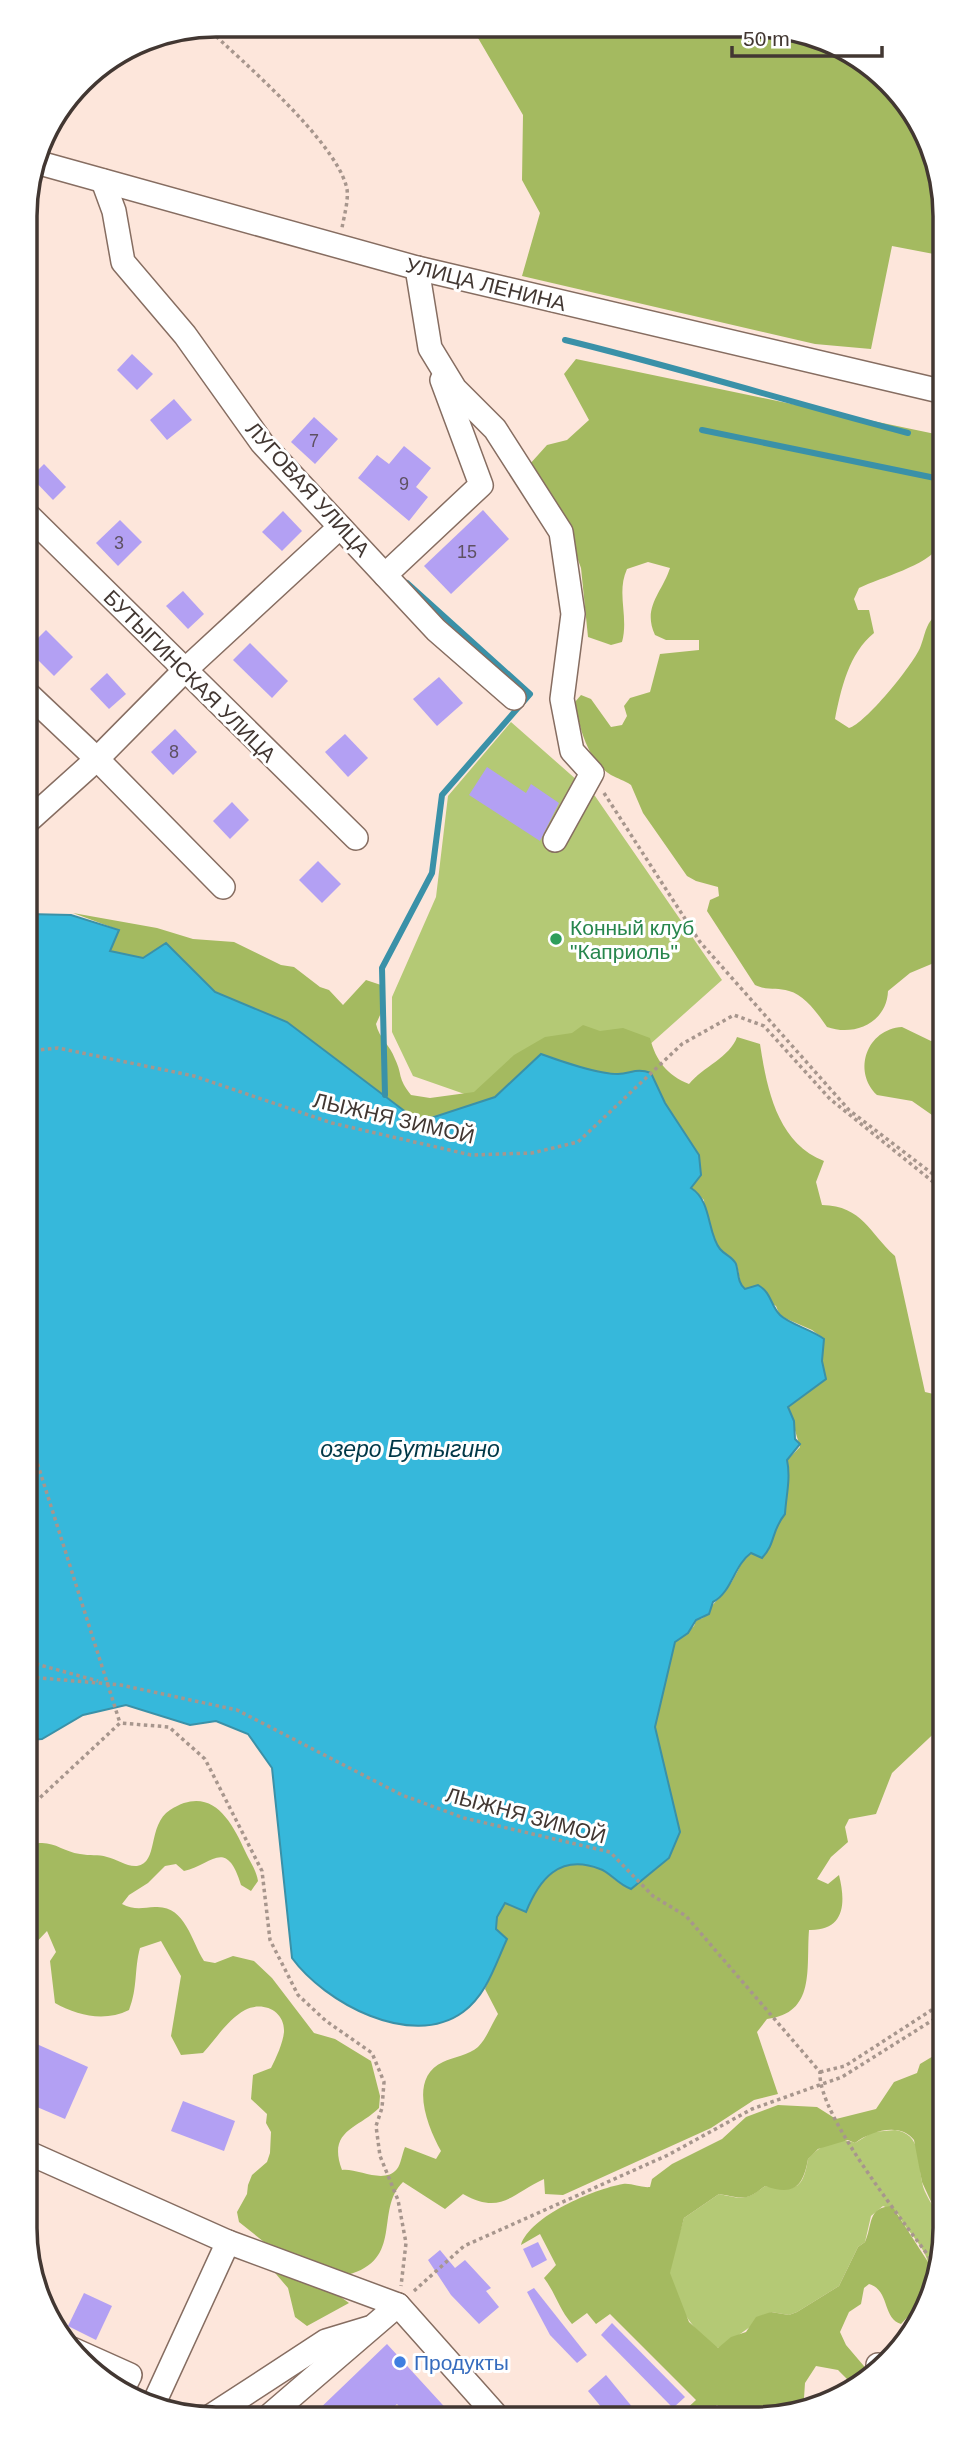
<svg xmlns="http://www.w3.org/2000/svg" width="970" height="2444" viewBox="0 0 970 2444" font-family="Arial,sans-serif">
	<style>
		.green { fill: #b4c975 }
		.forest { fill: #a4ba60 }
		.water { fill: #36b8db; stroke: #3a91a8; stroke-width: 2 }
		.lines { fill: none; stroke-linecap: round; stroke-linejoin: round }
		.stream { stroke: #3a91a8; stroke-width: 6 }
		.building { fill: #b3a0f3 }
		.minor-casing { stroke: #866d61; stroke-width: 26 }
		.path { stroke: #a7968d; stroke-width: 3.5; stroke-dasharray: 3.5 3.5; stroke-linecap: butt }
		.minor { stroke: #fff; stroke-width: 23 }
		.leisure-dot { fill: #2e9e5b; stroke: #fff; stroke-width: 2.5 }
		.shop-dot { fill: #3f7fe0; stroke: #fff; stroke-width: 2.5 }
		.labels { text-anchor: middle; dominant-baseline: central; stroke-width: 6; stroke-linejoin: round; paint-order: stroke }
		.number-label { font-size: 18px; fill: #5e5162 }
		.street-label { font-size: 21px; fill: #423732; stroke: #fff }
		.leisure-label { font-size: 21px; fill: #27864d; stroke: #fff; text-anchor: start }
		.shop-label { font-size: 21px; fill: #366cbe; stroke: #fff; text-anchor: start }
		.water-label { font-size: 23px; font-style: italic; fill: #003847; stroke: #fff }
		.rim { fill: none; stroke: #423732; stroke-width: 3.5 }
	</style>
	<rect width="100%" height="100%" fill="#fde6db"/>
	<g class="green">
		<path d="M511,722L595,796L722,980L619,1072L476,1098L413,1076L392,1032V997L436,897L448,796Z"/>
		<path d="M895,2130C922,2134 918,2161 922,2182C924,2195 934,2205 938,2217C944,2234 937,2291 927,2307H917C920,2297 927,2285 929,2275C932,2250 906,2233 897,2212L883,2206L871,2216L865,2242L858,2247L839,2286L797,2312L789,2315L771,2312L726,2344L718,2348C698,2339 667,2294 670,2271C672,2257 680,2232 684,2218L719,2194C742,2199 746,2201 765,2186C795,2192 803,2190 808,2159C818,2146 840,2136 855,2143L873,2132Z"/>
	</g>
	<g class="forest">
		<path d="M471,26L791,28L889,80L939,167V255L892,246L871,349L815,344L522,276L540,213L522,180L523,115Z"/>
		<path d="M576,359L940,435V546C926,566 882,577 859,588L854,599L858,610H869L874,633C849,653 841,689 835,719L849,728C865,724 912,666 920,648C926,633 925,622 940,612L941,960L910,973L888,991C887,1022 855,1037 827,1027C818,1014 805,995 789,991C777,987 768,991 755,985L707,911L710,900L719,896L718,887L696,881L687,876L643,813L631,785C624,780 618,779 611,775C588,761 579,728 575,702L581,695L591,699L611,727L622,725L627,716L624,706L630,698L650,692L660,654L699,650V640H666L655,635C642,607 662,593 670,568L648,562L627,569C616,593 629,617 622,642L611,645L588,637L581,568L570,538L529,465L547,445L567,440L589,420L564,374Z"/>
		<path d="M73,913L157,928L193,939L234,942L281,965L294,967L320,987L329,990L343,1005L366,980L384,986L381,1013L376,1024C379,1038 390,1045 395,1059C403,1076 397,1077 411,1095L430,1098L474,1092L514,1055L545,1037L572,1033L583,1025L600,1031L623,1028L650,1038C656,1061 667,1075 689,1084C703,1067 730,1057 737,1037L760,1044C767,1089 777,1142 824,1161L816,1182L822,1205C863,1206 869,1233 895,1256L925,1392L942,1396L939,1422L943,1426L944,1724L892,1773L876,1814L849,1819L845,1827L848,1842L831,1857L817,1879L828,1884L839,1875C846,1903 845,1931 809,1930C806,1969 816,2013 767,2019L757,2032L778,2094L754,2100L711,2128L563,2195L545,2194L544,2179C510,2195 501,2215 463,2194L445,2209L403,2182C374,2210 405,2260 347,2275L264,2242L239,2222L237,2212L247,2194L248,2185L252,2175L267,2162L270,2153L271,2132L266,2123L267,2114L251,2099L253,2075L271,2068C276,2058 283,2043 284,2032C285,2010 262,2001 245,2010C227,2020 216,2039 203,2053L181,2055L171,2036L181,1976L161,1941L140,1948C134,1970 138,1987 129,2010C105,2022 78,2016 55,2003L50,1961L56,1952L47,1931L30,1949V1845C52,1838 60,1851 80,1854C90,1856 98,1854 107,1857C117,1859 127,1867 137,1866C159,1863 147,1825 170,1810C211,1784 231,1820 245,1851C250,1862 256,1869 258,1881L251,1891L241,1885C226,1836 211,1866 184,1871L176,1864L165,1866L148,1883L129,1895L122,1904C133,1910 142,1908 155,1907C185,1905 191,1940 204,1961L215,1963L233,1956L254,1961L272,1978L314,2033L335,2039L371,2061L380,2096L379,2108C358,2129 327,2130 342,2170C358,2168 384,2185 397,2169C401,2164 402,2154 405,2147L436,2159L441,2151C427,2126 408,2078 443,2062C453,2057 469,2055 478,2047C487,2038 491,2025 498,2014L485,1989L507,1939L496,1929L497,1917L505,1903L526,1912C539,1880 559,1853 600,1869C610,1873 617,1884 631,1889L669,1857L680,1832L655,1727L670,1655L675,1642L694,1626L696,1620L703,1618C712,1603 728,1591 735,1576C741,1565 741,1561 751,1553L757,1554L773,1539L774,1525L785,1507L787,1460L800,1447L788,1407L826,1378L822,1361L824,1339L812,1330L780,1316L776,1306L741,1286C739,1279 739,1270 736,1263C733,1257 724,1254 719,1248C714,1240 704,1209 704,1200L691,1188L699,1155L665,1103L651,1073C637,1068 632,1073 618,1074C599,1074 560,1061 541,1054L495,1097L419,1122L287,1022L215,992L166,943L143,958L109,951L119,930Z"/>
		<path d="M902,1027L931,1041L942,1039V1122L912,1101L877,1095C852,1071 867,1029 902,1027Z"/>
		<path d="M935,2055L945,2056V2240L940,2261L939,2219L922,2182L914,2140C900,2122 871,2131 855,2143L848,2140L818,2149L808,2159C803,2187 794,2196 765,2186C745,2202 744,2198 719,2194L684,2218L670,2273L689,2322L718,2348L731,2337L746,2332L756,2317L771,2312L789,2315L797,2312L839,2286L858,2247L865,2242C873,2225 867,2207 892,2206L928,2262L929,2275L917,2307L901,2324C882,2318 890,2290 869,2284L864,2288L861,2304L849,2312L840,2332L846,2345L869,2372L849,2381L838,2370L816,2366L805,2383L803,2413H726L717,2405L708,2413L681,2414L696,2400L610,2314L596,2324L587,2313L572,2324C559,2309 556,2294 544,2278L556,2265L540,2234L521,2245C530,2216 594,2189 623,2184C632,2183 641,2188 650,2187L652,2179L672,2164L722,2139L746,2117L778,2105L817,2107L836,2119L876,2109L894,2082L917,2073L920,2064Z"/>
		<path d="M264,2260L331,2290L349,2303L307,2326L295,2317L288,2288Z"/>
	</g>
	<path class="water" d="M27,914L71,915L119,930L110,951L143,958L166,943L215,992L287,1022L419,1122L495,1097L541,1054C560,1061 599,1074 618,1074C632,1073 637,1068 651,1073L665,1103L699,1155L701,1175L691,1188C712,1201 707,1233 720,1249C725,1255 733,1257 736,1264C739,1273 737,1282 745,1289L758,1285C772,1293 770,1305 780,1315C789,1324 813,1330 824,1339L822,1361L826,1379L788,1407L794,1421L795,1439L800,1444L787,1460C791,1478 786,1496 785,1514C771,1531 776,1543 762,1558L751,1553C734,1565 732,1592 713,1602L709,1614L696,1620L688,1633L675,1642L655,1727L680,1832L669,1858L631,1889C617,1884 610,1872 600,1869C559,1853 539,1880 526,1912L505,1903L497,1917L496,1929L507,1939C495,1965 487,1994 463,2012C411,2050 324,2002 292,1958L272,1768L248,1734L216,1721L190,1725L126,1705L83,1715L42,1739L29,1740Z"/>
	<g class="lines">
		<g class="stream">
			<path d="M565,340C680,368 793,403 908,433"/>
			<path d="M702,430L940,479"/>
			<path d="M385,1095L382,968L432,873L442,795L530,694L407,583"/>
		</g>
	</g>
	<g class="building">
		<path d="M132,354L153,374L137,390L117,370Z"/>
		<path d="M174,399L192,420L167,440L150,420Z"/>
		<path d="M314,417L338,439L315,464L291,442Z"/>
		<path d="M404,446L431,468L416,487L428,497L409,521L358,478L377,455L389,464Z"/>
		<path d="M44,464L66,487L53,500L31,477Z"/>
		<path d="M483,510L509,539L451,594L424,566Z"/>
		<path d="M283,511L302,531L282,551L262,532Z"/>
		<path d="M120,520L142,542L118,566L96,543Z"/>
		<path d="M183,591L204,614L188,629L166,606Z"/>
		<path d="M46,630L73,657L54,676L27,649Z"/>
		<path d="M250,643L288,681L272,698L233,660Z"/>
		<path d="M107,673L126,694L109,709L90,689Z"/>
		<path d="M439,677L463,703L437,726L413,699Z"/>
		<path d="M175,729L197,752L173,775L151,752Z"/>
		<path d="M345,734L368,758L348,777L325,752Z"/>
		<path d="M487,767L526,793L531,784L559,803L540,841L469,795Z"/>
		<path d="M232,802L249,820L230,839L213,821Z"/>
		<path d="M318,861L341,884L322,903L299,880Z"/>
		<path d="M30,2041L88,2067L65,2119L30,2104Z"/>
		<path d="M183,2101L235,2121L224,2151L171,2131Z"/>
		<path d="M538,2242L547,2260L532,2268L523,2249Z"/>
		<path d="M440,2250L455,2268L465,2260L491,2288L486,2291L499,2307L479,2324L451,2295L428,2260Z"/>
		<path d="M534,2288L587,2355L577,2363L550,2335L527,2292Z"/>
		<path d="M84,2293L112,2306L96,2340L68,2326Z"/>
		<path d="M612,2323L685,2397L673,2408L601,2335Z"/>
		<path d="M387,2344L452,2415H406L397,2404L385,2415H313Z"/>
		<path d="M606,2375L638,2414H607L588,2391Z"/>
	</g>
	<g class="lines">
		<defs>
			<g id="minor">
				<path d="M36,162L417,268L940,391"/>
				<path d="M103,181L114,211L123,262L185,335L262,443L436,630L514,698"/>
				<path d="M417,268L430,348L455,389L495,429L561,532L573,614L562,699L572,751L592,773L555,840"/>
				<path d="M26,513L356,838"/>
				<path d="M385,575L481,485L442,380"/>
				<path d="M26,692L97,759L223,887"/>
				<path d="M27,822L97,759L184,671L340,527"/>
				<path d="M31,2154L228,2242L398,2305L495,2414"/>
				<path d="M72,2349L130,2375L124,2387"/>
				<path d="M878,2365L879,2366"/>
				<path d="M154,2403L228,2242"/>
				<path d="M270,2415L398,2305"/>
				<path d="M211,2416L326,2341L369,2328"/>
			</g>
		</defs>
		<use href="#minor" class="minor-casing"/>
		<g class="path">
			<path d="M206,27C243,62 332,138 346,185C350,196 344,216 342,228"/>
			<path d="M604,793L700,942L849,1110L942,1181"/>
			<path d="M27,1051L58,1048L194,1076L332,1123L471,1155L532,1153L578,1142L682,1044L734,1015L764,1026L830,1099L942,1189"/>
			<path d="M29,1437L120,1723"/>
			<path d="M29,1662L98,1681"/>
			<path d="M29,1677L121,1685L237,1710L402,1795L464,1818L610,1852L653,1896L686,1916L820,2072C817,2116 910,2229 938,2269"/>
			<path d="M30,1807L120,1723L169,1727L205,1759L262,1871L270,1940L298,1995L326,2021L372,2053L384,2082L382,2108L376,2126L380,2156L398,2200L406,2243L401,2286"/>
			<path d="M820,2072L845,2066L944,2002"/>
			<path d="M414,2291L464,2246L668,2155L752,2109L842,2077L944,2013"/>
		</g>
		<use href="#minor" class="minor"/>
	</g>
	<circle class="leisure-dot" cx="556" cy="939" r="7"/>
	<circle class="shop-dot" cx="400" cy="2362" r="7"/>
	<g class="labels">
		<g class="number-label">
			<text x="314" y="441">7</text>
			<text x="404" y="484">9</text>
			<text x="119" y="543">3</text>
			<text x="467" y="552">15</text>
			<text x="174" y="752">8</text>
		</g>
		<g class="street-label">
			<text transform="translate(486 284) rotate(14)">УЛИЦА ЛЕНИНА</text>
			<text transform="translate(308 489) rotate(48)">ЛУГОВАЯ УЛИЦА</text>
			<text transform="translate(190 676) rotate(45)">БУТЫГИНСКАЯ УЛИЦА</text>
			<text transform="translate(394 1118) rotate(13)">ЛЫЖНЯ ЗИМОЙ</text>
			<text transform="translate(526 1815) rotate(15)">ЛЫЖНЯ ЗИМОЙ</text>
		</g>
		<g class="leisure-label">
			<text x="570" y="927">Конный клуб<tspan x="570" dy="24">"Каприоль"</tspan></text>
		</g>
		<g class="shop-label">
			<text x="414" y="2362">Продукты</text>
		</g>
		<g class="water-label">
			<text x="410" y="1449">озеро Бутыгино</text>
		</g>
	</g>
	<path d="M0 0H970V2444H0ZM216 37H754A179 179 0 0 1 933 216V2228A179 179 0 0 1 754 2407H216A179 179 0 0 1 37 2228V216A179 179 0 0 1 216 37Z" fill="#fff" fill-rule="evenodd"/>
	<path class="rim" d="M216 37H754A179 179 0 0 1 933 216V2228A179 179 0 0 1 754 2407H216A179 179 0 0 1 37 2228V216A179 179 0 0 1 216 37Z"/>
	<path d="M732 46v10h150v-10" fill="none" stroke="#423732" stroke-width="3.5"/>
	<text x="743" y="46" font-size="21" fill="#423732" stroke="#ffffff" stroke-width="5" paint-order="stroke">50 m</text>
</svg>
